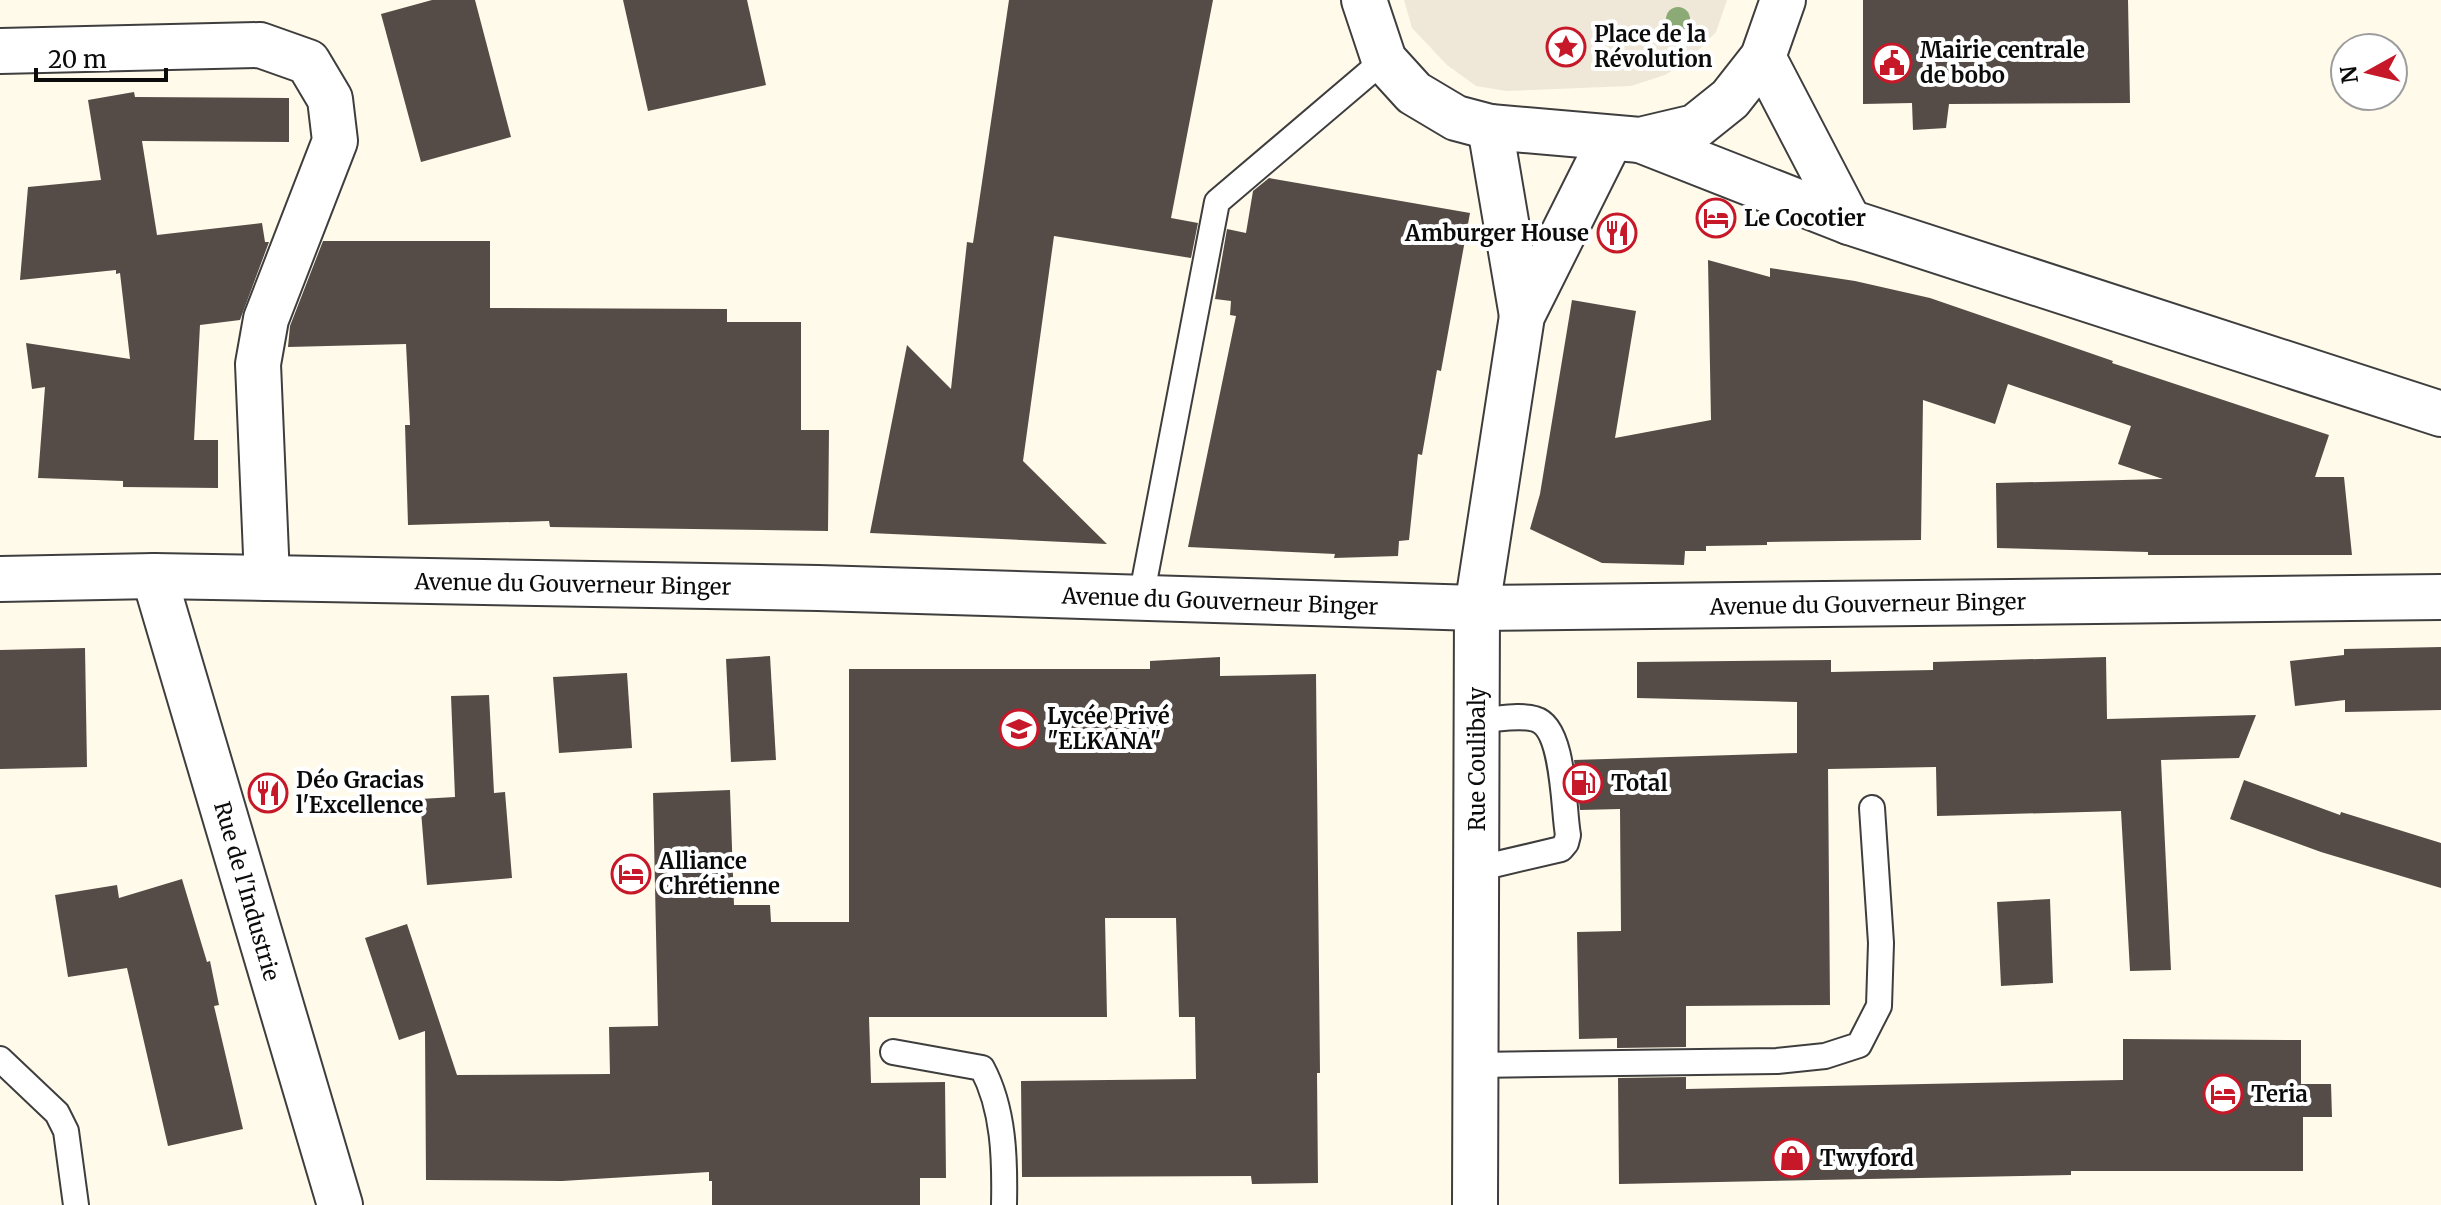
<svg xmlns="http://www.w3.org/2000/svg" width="2441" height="1205" viewBox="0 0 2441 1205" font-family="Merriweather,serif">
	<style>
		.plaza { fill: #efe8d9 }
		.building { fill: #554c47 }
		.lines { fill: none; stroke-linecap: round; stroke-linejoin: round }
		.service-casing { stroke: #3e3e3e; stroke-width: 28 }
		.minor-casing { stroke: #3e3e3e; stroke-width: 48 }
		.tertiary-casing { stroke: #3e3e3e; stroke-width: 48 }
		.service { stroke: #fff; stroke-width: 24 }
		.minor { stroke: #fff; stroke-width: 44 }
		.tertiary { stroke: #fff; stroke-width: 44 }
		.tree { fill: #8baa76 }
		.labels { text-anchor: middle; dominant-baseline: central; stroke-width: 8; stroke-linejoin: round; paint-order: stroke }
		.poi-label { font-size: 22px; font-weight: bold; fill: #0b0b0b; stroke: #fff; text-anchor: start }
		.street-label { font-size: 22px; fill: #0b0b0b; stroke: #fff }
	</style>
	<rect width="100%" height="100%" fill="#fffaea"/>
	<path class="plaza" d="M1404,0H1727L1716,32L1688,61L1665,75L1631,86L1507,91L1476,86L1447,65L1412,28Z"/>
	<g class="building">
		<path d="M432,0H475L511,137L421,162L381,14Z"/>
		<path d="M623,0H747L766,85L648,111Z"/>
		<path d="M1009,0H1213L1171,218L1198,223L1191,258L1054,236L1023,461L1107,544L870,533L907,345L951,389L967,242L973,243Z"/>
		<path d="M1863,0H2128L2130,103L1949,104L1946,128L1913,130L1912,103L1863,104Z"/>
		<path d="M134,92L135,97L289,98V142L142,141L157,235L262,223L265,242H269L240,320L200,325L194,440H218V488L123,487V481L38,478L45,387L32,389L26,343L130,359L120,273L116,274V270L20,280L28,187L101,180L88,100Z"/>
		<path d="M1269,178L1470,213L1441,371L1437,370L1422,455L1418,454L1409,540L1399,541L1398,556L1334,558L1335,554L1188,547L1236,316L1230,315L1231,301L1215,299L1227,229L1246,233L1253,191Z"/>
		<path d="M323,241H490V308L727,309V322H801V430H829L828,531L550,527L549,521L408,525L405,425H410L406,344L288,347L290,326Z"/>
		<path d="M1708,260L1770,277V268L1855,281L1930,298L2113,361L2112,363L2329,435L2315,477H2344L2352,555H2148V552L1997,548L1996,483L2163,479L2118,464L2131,426L2008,384L1995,424L1923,400L1921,540L1767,542V545L1706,546V551H1685L1684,565L1602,563L1530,529L1540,494L1572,300L1636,311L1615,438L1711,420Z"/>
		<path d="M2441,647V710L2345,712V700L2295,706L2290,661L2344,655V649Z"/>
		<path d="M85,648L87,767L0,769V650Z"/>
		<path d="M770,656L776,760L731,762L726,659Z"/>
		<path d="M1220,657V676L1316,674L1320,1073H1317L1318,1183L1252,1184L1251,1176L1022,1177L1021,1081L1196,1079L1195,1017H1179L1176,918H1105L1107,1017H869L871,1083L945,1082L946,1178H920V1205H712V1181H709V1172L562,1181L426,1180L425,1031L399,1040L365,938L407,924L457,1075L610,1074L609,1027L658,1026L653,793L730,790L734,905H770L771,922H849V669H1150V661Z"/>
		<path d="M2106,657L2107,719L2256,715L2239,758L2161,760L2171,970L2130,971L2121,811L1937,816L1936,767L1828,769L1830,1005L1686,1006V1047L1617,1048V1038L1579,1039L1577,932L1621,931L1620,809L1580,810L1574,760L1797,753V702L1637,698V662L1831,660V672L1933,670V662Z"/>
		<path d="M627,673L632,748L559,753L553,677Z"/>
		<path d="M489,695L494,793L505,792L512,878L427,885L420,799L455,797L451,696Z"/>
		<path d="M2244,780L2340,815L2341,812L2441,843V888L2321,852L2230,819Z"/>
		<path d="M182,879L207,962L210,961L219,1005L214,1006L243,1129L168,1146L127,968L68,977L55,895L117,885L119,898Z"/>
		<path d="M2050,899L2053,983L2001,986L1997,902Z"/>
		<path d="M2123,1039L2301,1040V1084H2331L2332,1117H2303V1171H2071V1175L1619,1184L1618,1078L1686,1077V1089L2123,1080Z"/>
	</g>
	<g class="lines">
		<defs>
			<g id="service">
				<path d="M1141,598L1217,202L1384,60"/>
				<path d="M1476,869L1561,849L1566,843L1568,835C1563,809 1565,727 1535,719C1519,714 1495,720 1478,720"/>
				<path d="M893,1052L982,1068C1004,1109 1005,1159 1004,1205"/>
				<path d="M0,1059L57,1113L66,1131L76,1205"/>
				<path d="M1475,1065L1777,1061L1825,1056L1859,1045L1879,1006L1881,943L1872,808"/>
			</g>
			<g id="minor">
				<path d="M1364,0L1384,60L1414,93L1456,118L1490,127L1640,140L1695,127L1730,99L1763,57L1783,0"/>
				<path d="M0,51L260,45L308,62L330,99L335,141L266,319L258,364L267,578"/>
				<path d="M1763,57L1849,222"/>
				<path d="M1490,127L1522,316"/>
				<path d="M1640,140L1849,222L2441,414"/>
				<path d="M154,576L340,1205"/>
				<path d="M1475,1205L1477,608L1522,316L1611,138"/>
			</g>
			<path id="tertiary" d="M0,579L154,576L818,588L1477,608L2441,597"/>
		</defs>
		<use href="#service" class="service-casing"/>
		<use href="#minor" class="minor-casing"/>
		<use href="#tertiary" class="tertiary-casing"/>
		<use href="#service" class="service"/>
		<use href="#minor" class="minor"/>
		<use href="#tertiary" class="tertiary"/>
	</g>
	<circle class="tree" cx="1678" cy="19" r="12"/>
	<defs>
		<symbol id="sight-ring" viewBox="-11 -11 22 22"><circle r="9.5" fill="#fff" stroke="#c71829" stroke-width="1.5"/><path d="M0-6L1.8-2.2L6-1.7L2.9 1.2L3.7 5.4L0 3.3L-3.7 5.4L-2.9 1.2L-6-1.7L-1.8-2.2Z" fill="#c71829"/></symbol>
		<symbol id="civic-ring" viewBox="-11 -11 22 22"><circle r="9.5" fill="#fff" stroke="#c71829" stroke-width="1.5"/><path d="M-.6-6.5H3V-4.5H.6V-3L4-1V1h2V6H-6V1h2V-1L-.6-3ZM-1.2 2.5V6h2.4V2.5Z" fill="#c71829"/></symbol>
		<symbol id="hotel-ring" viewBox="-11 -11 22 22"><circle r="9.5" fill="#fff" stroke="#c71829" stroke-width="1.5"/><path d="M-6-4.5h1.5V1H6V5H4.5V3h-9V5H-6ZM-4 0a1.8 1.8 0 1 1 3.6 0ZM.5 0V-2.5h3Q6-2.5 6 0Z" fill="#c71829"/></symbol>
		<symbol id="restaurant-ring" viewBox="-11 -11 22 22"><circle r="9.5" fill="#fff" stroke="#c71829" stroke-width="1.5"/><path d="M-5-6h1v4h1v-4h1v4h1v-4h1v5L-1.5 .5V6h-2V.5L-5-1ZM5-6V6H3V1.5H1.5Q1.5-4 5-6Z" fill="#c71829"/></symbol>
		<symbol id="university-ring" viewBox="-11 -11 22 22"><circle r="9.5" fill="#fff" stroke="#c71829" stroke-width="1.5"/><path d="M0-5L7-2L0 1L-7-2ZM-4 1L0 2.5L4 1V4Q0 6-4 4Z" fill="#c71829"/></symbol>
		<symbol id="fuel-ring" viewBox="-11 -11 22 22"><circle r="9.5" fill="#fff" stroke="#c71829" stroke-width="1.5"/><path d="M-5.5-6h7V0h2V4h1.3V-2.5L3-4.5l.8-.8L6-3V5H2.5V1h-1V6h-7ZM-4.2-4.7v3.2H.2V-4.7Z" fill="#c71829"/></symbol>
		<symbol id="shop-ring" viewBox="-11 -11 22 22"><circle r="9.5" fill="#fff" stroke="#c71829" stroke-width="1.5"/><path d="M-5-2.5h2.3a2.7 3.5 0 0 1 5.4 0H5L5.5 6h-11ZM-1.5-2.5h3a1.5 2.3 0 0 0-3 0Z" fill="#c71829"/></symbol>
	</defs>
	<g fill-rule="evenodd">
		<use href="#sight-ring" x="1544" y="25" width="44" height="44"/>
		<use href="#civic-ring" x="1870" y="41" width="44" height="44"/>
		<use href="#hotel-ring" x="1694" y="196" width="44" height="44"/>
		<use href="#restaurant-ring" x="1595" y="211" width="44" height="44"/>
		<use href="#university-ring" x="997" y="707" width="44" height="44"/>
		<use href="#fuel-ring" x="1561" y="761" width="44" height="44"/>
		<use href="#restaurant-ring" x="246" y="771" width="44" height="44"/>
		<use href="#hotel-ring" x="609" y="852" width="44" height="44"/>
		<use href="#hotel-ring" x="2201" y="1072" width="44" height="44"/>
		<use href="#shop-ring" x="1770" y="1136" width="44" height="44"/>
	</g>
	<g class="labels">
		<g class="poi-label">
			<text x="1594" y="34">Place de la<tspan x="1594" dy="25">Révolution</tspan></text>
			<text x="1920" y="50">Mairie centrale<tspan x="1920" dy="25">de bobo</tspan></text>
			<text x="1744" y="218">Le Cocotier</text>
			<text x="1589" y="233" text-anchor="end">Amburger House</text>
			<text x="1047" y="716">Lycée Privé<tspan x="1047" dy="25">"ELKANA"</tspan></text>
			<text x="296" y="780">Déo Gracias<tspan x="296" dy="25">l'Excellence</tspan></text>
			<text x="1611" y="783">Total</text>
			<text x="659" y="861">Alliance<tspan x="659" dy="25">Chrétienne</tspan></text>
			<text x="2251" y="1094">Teria</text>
			<text x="1820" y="1158">Twyford</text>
		</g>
		<g class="street-label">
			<text transform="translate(573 584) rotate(1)">Avenue du Gouverneur Binger</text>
			<text transform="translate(1220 601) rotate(2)">Avenue du Gouverneur Binger</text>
			<text transform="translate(1868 604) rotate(-1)">Avenue du Gouverneur Binger</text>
			<text transform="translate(1477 759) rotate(-90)">Rue Coulibaly</text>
			<text transform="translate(247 891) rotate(74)">Rue de l'Industrie</text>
		</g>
	</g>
	<g transform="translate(2369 72) rotate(262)"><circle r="38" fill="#ffffff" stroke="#9d9d9d" stroke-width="2"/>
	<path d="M0-6L14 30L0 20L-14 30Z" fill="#c71829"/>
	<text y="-12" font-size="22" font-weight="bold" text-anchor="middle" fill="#0b0b0b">N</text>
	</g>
	<path d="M36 68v12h130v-12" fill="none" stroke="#0b0b0b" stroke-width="4"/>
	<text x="48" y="68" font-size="24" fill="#0b0b0b" stroke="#ffffff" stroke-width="6" paint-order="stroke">20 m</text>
</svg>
